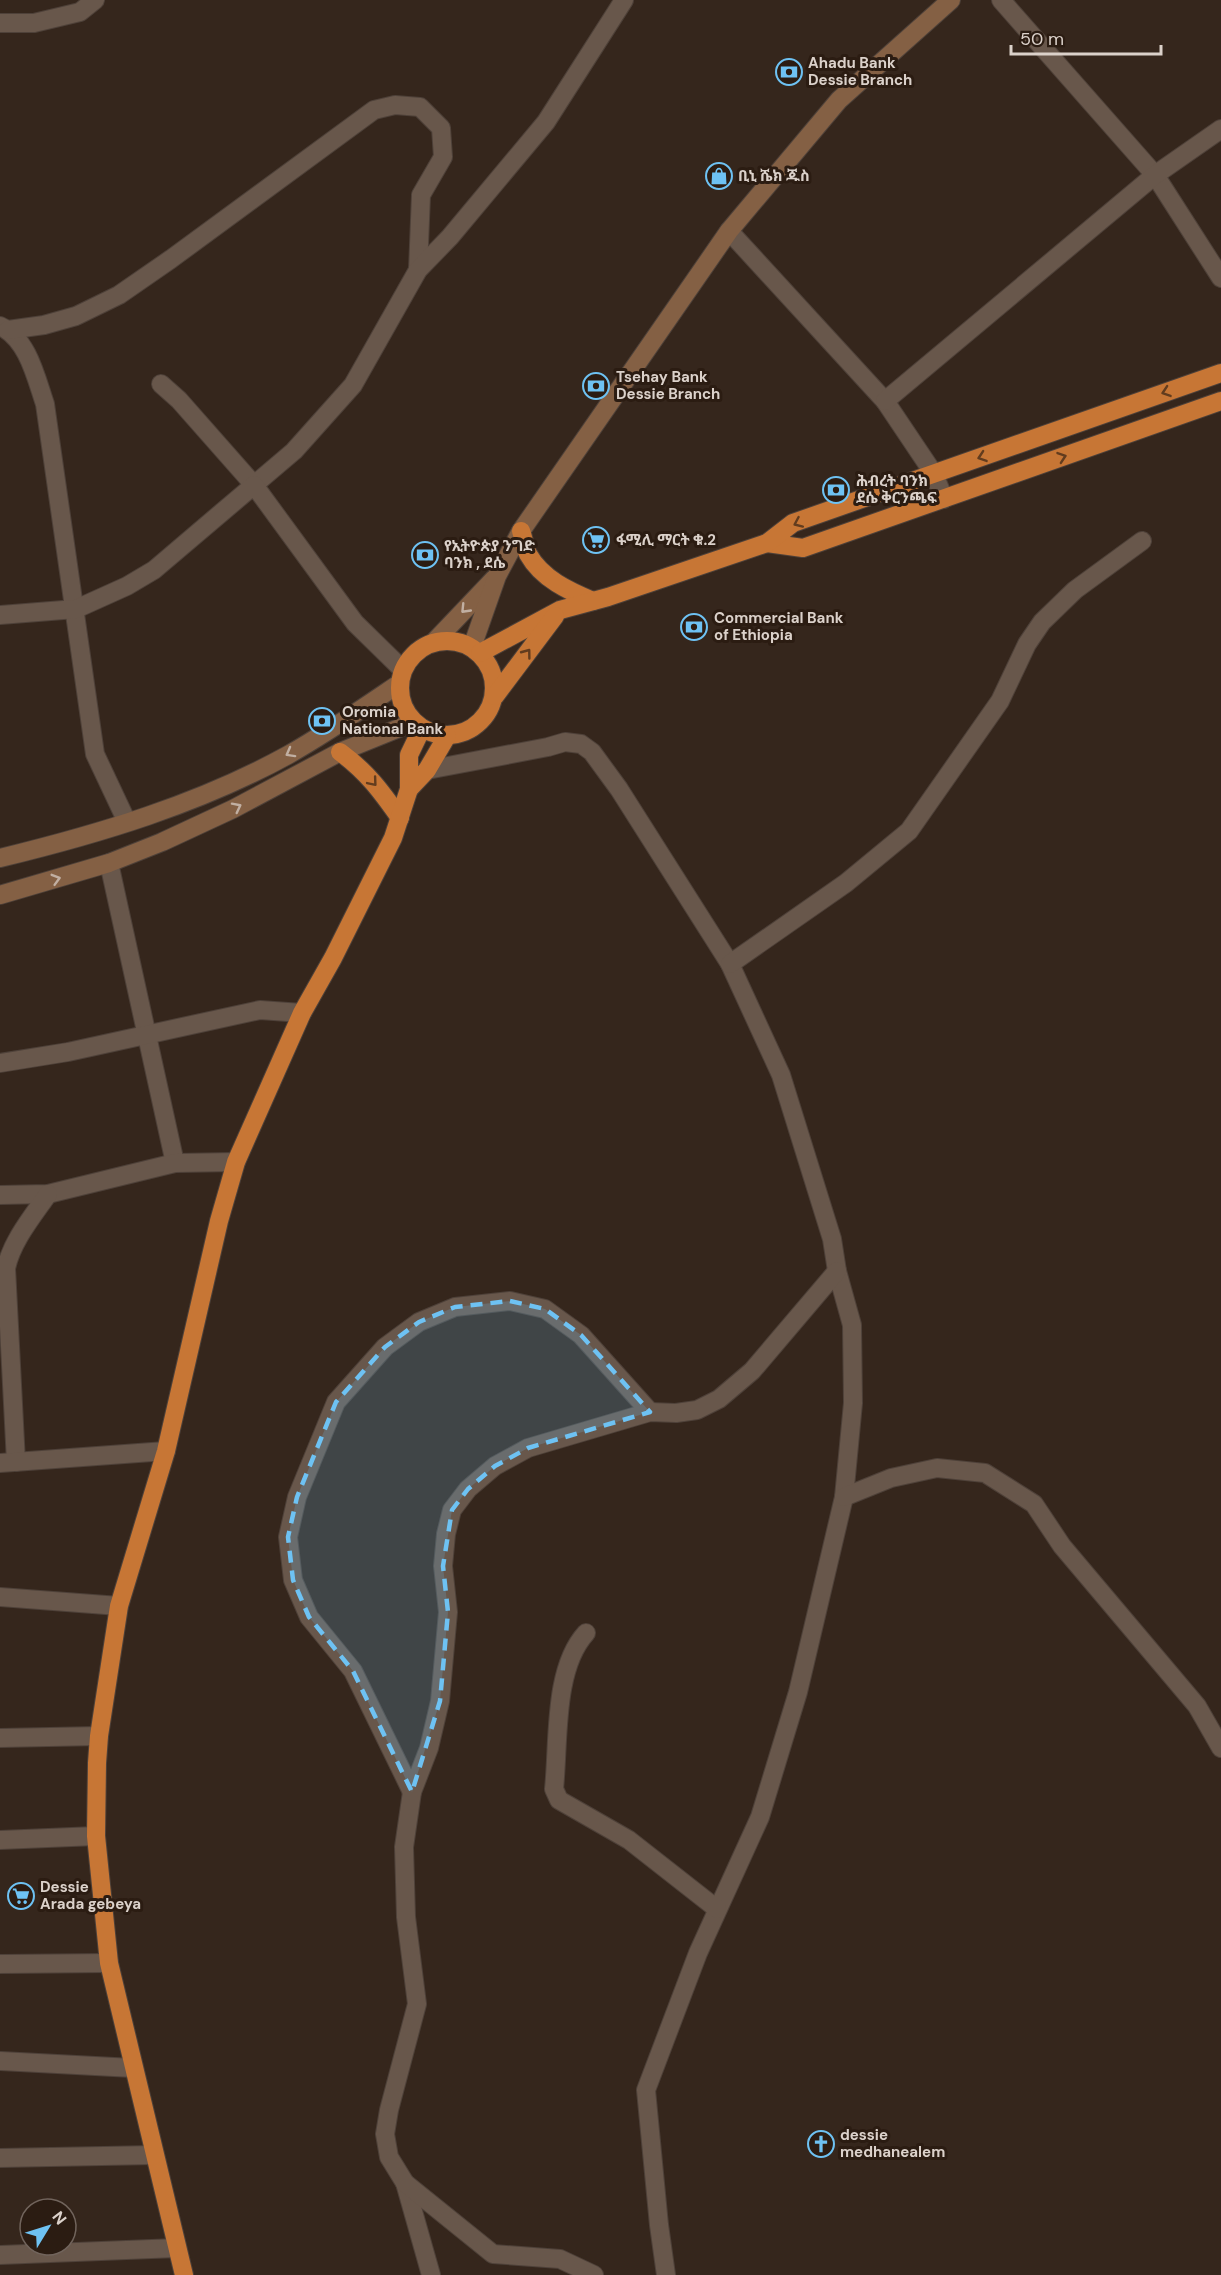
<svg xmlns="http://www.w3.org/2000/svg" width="1221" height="2275" viewBox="0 0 1221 2275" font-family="'DM Sans','Noto Sans Ethiopic',sans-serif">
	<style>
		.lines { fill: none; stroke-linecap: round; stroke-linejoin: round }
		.street-casing { stroke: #4e4139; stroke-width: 20 }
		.secondary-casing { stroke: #4e4139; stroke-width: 20 }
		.highway-casing { stroke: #4e4139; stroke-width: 20 }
		.street { stroke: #68574b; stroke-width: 18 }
		.secondary { stroke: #846044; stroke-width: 18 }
		.highway { stroke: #c77635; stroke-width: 18 }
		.oneway { stroke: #623c1e }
		.oneway2 { stroke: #c1afa2 }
		.marked { fill: #6ec2f3; fill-opacity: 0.2; stroke: #6ec2f3; stroke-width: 4.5; stroke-dasharray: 12 8; stroke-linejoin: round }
		.labels { text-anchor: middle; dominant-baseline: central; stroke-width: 6; stroke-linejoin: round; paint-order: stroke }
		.poi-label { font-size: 15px; font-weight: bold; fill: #dbd1ca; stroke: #2b1c12; text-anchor: start }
	</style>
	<rect width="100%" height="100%" fill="#35261c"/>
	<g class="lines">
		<defs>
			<g id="street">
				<path d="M1001,0L1155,175L1221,278"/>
				<path d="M0,23H34L80,12L95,0"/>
				<path d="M729,231L885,401L934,474L944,499"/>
				<path d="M0,326C28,339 36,378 45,404L95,754L127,822"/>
				<path d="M8,330L44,325L76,316L119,295L171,259L374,110L395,105L420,107L441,128L443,157L421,195L418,270"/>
				<path d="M161,384L179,400L254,485L294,451L353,385L418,270L450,237L546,122L624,0"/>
				<path d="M885,401L1155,175L1221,129"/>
				<path d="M0,615L76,609L127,586L154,570L254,485L355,623L403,670"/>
				<path d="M427,770L548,747L565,742L581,744L592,752L619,789L730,964L781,1075L832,1239L837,1271L852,1325L853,1403L844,1497L798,1692L760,1817L698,1953L646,2090L659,2225L666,2275"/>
				<path d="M109,863L175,1163"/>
				<path d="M730,964L846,883L909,831L1000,701L1027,644L1042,622L1075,590L1142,541"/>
				<path d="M0,1063L68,1052L260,1010L302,1013"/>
				<path d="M0,1195L48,1194L175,1163L236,1162"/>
				<path d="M16,1462L6,1268C12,1241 32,1217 48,1194"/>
				<path d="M0,1463L166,1451"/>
				<path d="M844,1497L891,1478L937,1468L985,1473L1034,1504L1062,1546L1197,1706L1221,1748"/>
				<path d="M0,1597L119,1606"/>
				<path d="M586,1633C553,1669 559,1742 554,1789L559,1800L629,1840L717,1909"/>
				<path d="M0,1738L99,1736"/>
				<path d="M412,1792L353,1671L309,1617L293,1580L288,1537L297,1497L336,1402L385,1347L419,1322L455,1307L510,1301L545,1309L581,1335L650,1412"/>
				<path d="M0,1840L96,1836"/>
				<path d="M0,1964L109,1963"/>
				<path d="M0,2061L133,2068"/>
				<path d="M0,2158L154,2155"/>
				<path d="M405,2183L431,2275"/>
				<path d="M0,2255L177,2248"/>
				<path d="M594,2275L560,2259L493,2254L405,2183L389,2157L385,2134L389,2110L417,2004L406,1917L404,1847L412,1792L429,1748L440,1701L448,1612L443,1566L446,1534L452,1510L468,1489L495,1466L528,1448L650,1412L676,1413L697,1410L719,1399L752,1371L837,1271"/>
			</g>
			<g id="secondary">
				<path d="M434,642L494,579"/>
				<path d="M472,647L497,576L521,531L729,231L839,100L951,0"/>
				<path d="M0,858C99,834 199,804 288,755C327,733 363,708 400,683"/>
				<path d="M0,895L109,863L162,842L233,809L340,752L414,722"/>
			</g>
			<g id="highway">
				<path d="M521,531C524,539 525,548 528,554C542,579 569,591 593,601"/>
				<path d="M767,543L803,548L1221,401"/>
				<circle cx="447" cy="688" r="47"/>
				<path d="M480,653L560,610L608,597L767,543L793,523L1221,373"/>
				<path d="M495,696L555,616"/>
				<path d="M340,752C367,772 381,791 400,818"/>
				<path d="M409,789L427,770L447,736"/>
				<path d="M184,2275L109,1963L96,1836L97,1763L99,1736L119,1606L166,1451L219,1221L236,1162L302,1013L333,958L393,838L409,789V755L422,728"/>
			</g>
		</defs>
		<use href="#street" class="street-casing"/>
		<use href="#secondary" class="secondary-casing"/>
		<use href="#highway" class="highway-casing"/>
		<use href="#street" class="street"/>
		<use href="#secondary" class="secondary"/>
		<use href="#highway" class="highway"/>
	</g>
	<defs><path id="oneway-chevron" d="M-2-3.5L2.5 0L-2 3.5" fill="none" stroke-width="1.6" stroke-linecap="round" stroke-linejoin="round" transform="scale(1.5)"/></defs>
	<g class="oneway">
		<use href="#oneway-chevron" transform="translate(1166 392) rotate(161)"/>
		<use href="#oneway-chevron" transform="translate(982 457) rotate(161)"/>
		<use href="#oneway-chevron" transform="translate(1062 457) rotate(-19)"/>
		<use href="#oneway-chevron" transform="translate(798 523) rotate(156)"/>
		<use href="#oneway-chevron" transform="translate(527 653) rotate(-53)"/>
		<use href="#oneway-chevron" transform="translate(373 782) rotate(50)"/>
	</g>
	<g class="oneway2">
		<use href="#oneway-chevron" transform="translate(465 609) rotate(134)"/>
		<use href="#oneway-chevron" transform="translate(290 753) rotate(151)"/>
		<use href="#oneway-chevron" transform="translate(237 807) rotate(-27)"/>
		<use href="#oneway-chevron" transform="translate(56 879) rotate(-16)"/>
	</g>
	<path class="marked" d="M510,1301L545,1309L581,1335L650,1412L528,1448L495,1466L468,1489L452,1510L443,1566L448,1612L440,1701L412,1792L353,1671L309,1617L293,1580L288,1537L297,1497L336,1402L385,1347L419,1322L455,1307Z"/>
	<defs>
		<symbol id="bank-ring" viewBox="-11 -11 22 22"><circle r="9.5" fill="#2b1c12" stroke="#6ec2f3" stroke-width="1.5"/><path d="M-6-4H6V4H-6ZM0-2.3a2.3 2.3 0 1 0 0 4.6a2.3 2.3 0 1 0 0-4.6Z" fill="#6ec2f3"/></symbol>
		<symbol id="shop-ring" viewBox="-11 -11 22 22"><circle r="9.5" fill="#2b1c12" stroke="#6ec2f3" stroke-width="1.5"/><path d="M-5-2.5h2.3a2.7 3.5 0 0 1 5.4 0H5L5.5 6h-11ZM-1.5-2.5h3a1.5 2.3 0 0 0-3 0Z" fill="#6ec2f3"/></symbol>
		<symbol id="supermarket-ring" viewBox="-11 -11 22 22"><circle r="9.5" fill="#2b1c12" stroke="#6ec2f3" stroke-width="1.5"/><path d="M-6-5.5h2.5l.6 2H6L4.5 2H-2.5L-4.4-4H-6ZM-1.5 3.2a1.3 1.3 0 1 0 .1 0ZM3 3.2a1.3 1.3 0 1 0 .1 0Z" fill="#6ec2f3"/></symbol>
		<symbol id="church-ring" viewBox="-11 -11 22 22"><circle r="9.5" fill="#2b1c12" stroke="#6ec2f3" stroke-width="1.5"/><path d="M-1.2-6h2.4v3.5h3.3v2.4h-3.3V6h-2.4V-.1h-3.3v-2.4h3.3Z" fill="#6ec2f3"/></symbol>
	</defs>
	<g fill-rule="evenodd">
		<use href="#bank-ring" x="774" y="57" width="30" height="30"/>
		<use href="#shop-ring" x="704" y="161" width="30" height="30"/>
		<use href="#bank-ring" x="581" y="371" width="30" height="30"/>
		<use href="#bank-ring" x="821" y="475" width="30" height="30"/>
		<use href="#supermarket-ring" x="581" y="525" width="30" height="30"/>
		<use href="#bank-ring" x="410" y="540" width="30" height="30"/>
		<use href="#bank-ring" x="679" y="612" width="30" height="30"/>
		<use href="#bank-ring" x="307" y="706" width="30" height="30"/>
		<use href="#supermarket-ring" x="6" y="1881" width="30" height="30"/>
		<use href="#church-ring" x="806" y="2129" width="30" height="30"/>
	</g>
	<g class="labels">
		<g class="poi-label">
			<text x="808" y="63">Ahadu Bank<tspan x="808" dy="17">Dessie Branch</tspan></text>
			<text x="738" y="176">ቢኒ ሼክ ጁስ</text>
			<text x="616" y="377">Tsehay Bank<tspan x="616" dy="17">Dessie Branch</tspan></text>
			<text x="856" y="481">ሕብረት ባንክ<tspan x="856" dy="17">ደሴ ቅርንጫፍ</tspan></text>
			<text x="616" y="540">ፋሚሊ ማርት ቁ.2</text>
			<text x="444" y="546">የኢትዮጵያ ንግድ<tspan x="444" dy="17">ባንክ , ደሴ</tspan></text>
			<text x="714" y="618">Commercial Bank<tspan x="714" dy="17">of Ethiopia</tspan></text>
			<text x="342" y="712">Oromia<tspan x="342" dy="17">National Bank</tspan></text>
			<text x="40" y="1887">Dessie<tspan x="40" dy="17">Arada gebeya</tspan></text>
			<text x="840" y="2135">dessie<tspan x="840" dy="17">medhanealem</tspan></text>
		</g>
	</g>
	<g transform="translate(48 2227) rotate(52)"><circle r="28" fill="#2b1c12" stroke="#71645c" stroke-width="1.5"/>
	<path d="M0-4.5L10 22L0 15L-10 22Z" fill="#6ec2f3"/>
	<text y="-9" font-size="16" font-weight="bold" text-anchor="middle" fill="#dbd1ca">N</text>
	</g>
	<path d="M1011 45v9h150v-9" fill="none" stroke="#dbd1ca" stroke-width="3"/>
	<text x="1020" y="45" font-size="18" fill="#dbd1ca" stroke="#2b1c12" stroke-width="4.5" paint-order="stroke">50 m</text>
</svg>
